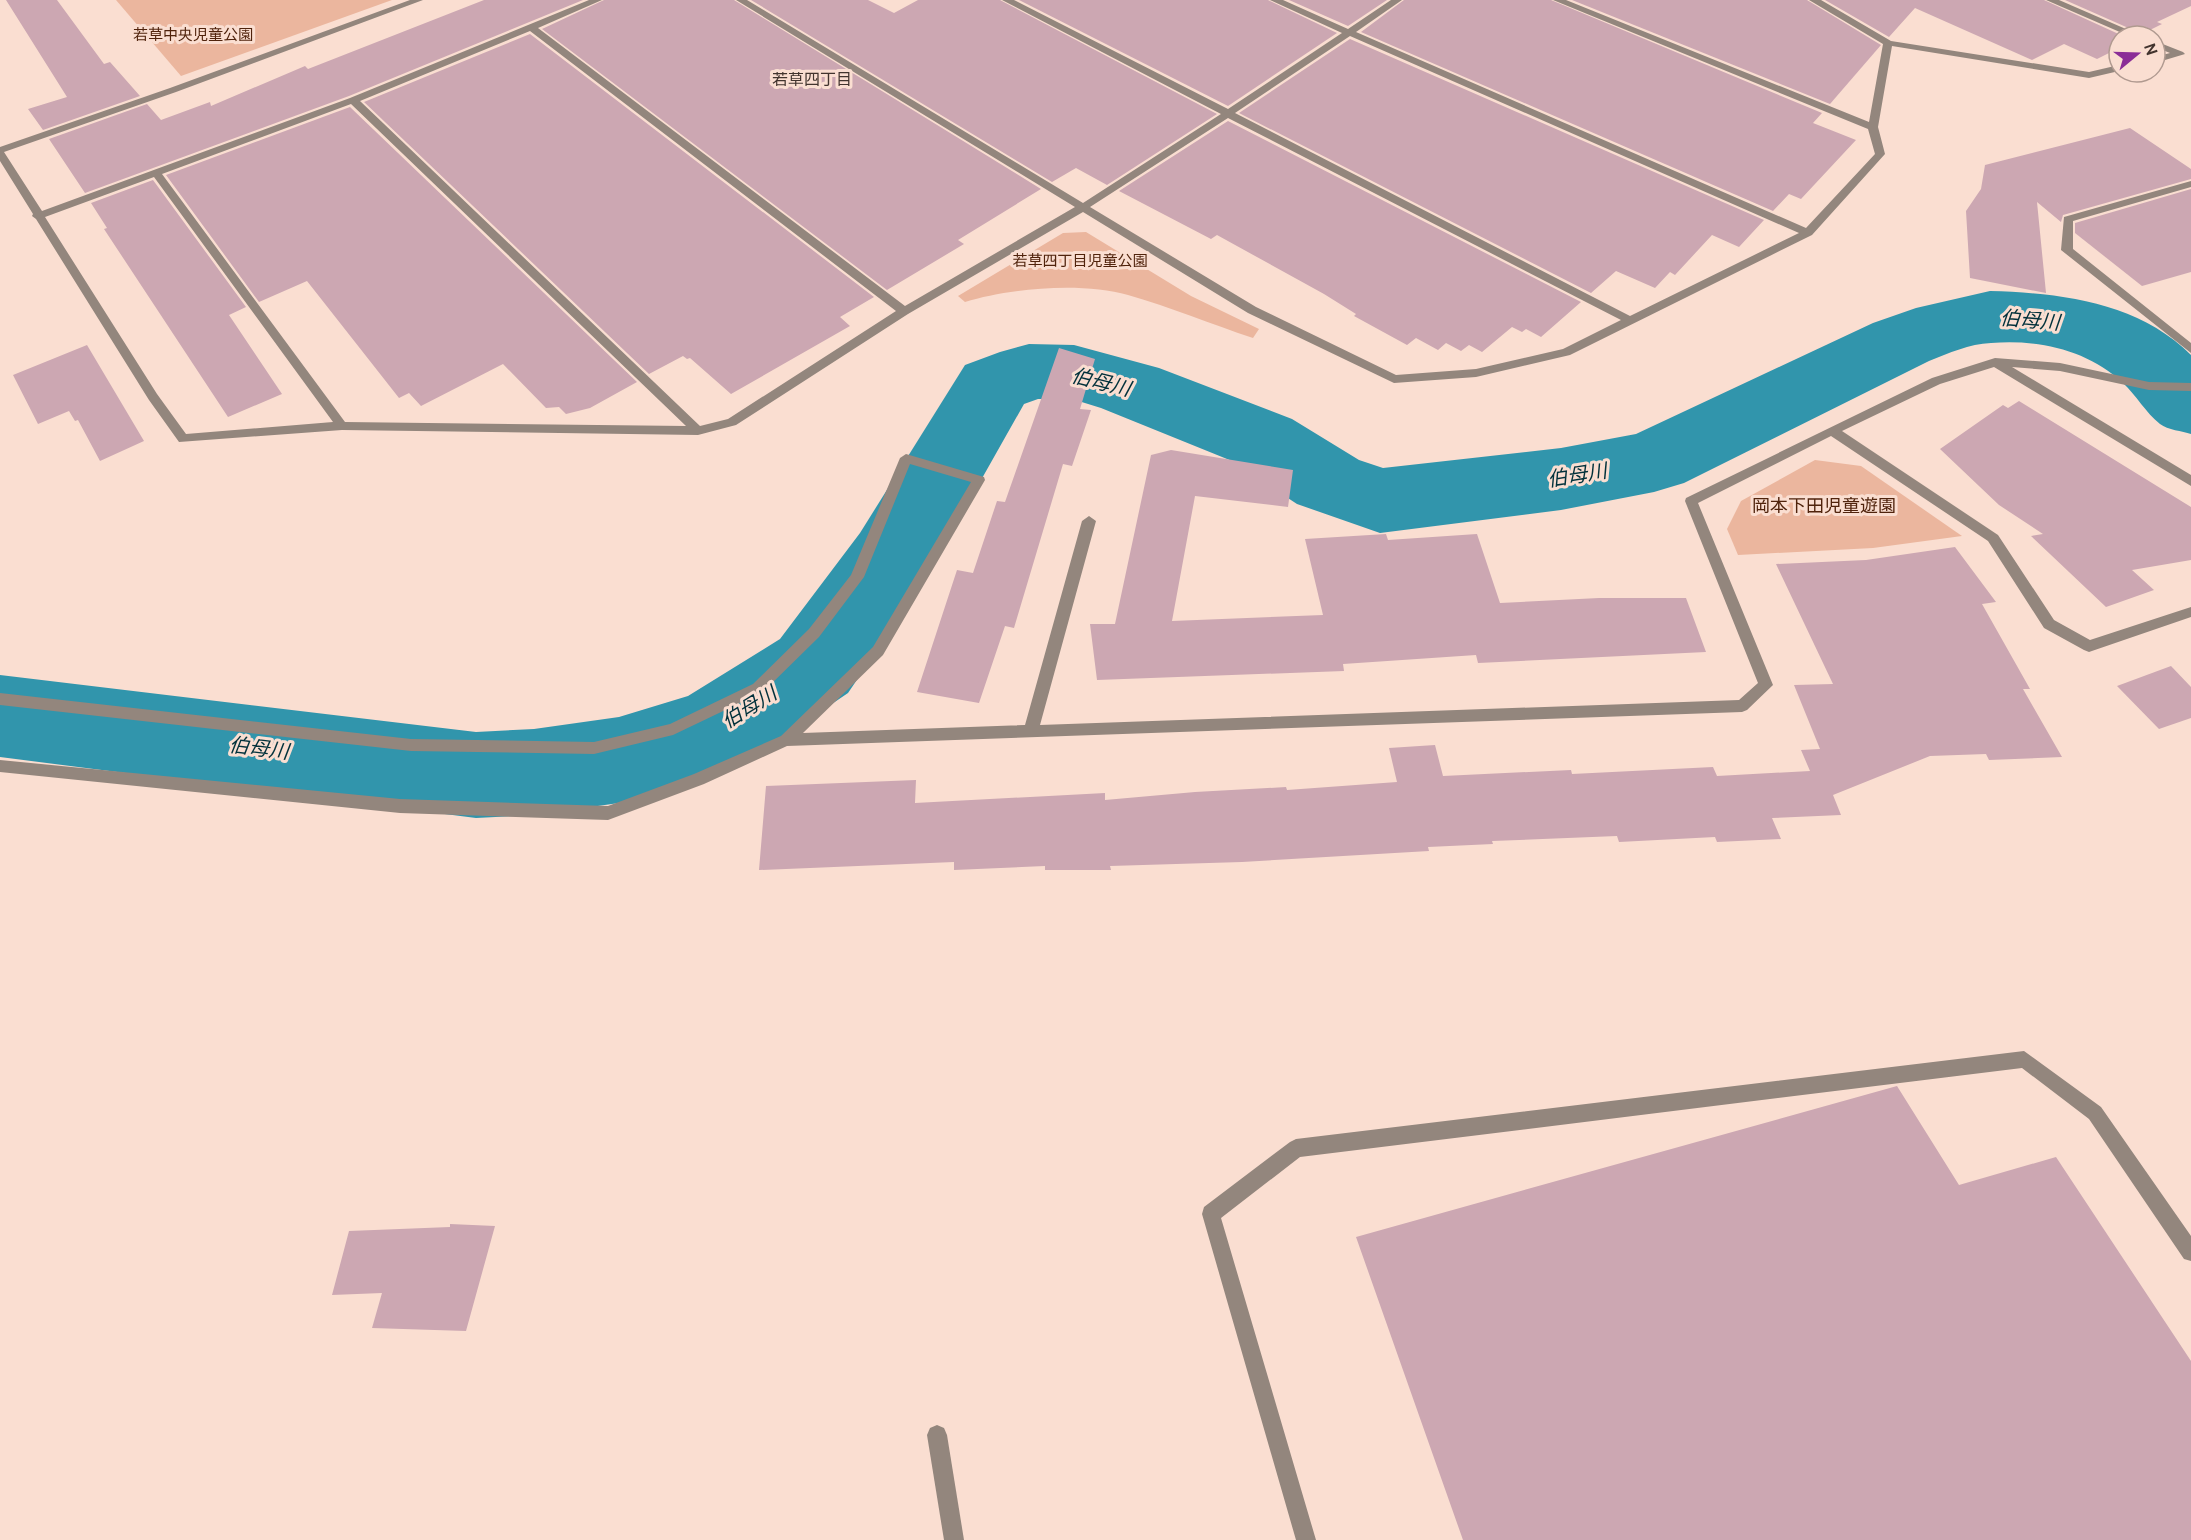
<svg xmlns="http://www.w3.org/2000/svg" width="2191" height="1540" viewBox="0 0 2191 1540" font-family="Cabin,'Noto Sans JP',sans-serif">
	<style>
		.green { fill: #ebb69e }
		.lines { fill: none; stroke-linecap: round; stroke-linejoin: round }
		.river { fill: #3195ac; fill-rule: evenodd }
		.building { fill: #cca7b2 }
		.minor { fill: #93867d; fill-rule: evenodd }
		.labels { text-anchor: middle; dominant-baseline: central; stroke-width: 6; stroke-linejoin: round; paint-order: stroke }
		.far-park-label { font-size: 15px; fill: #50230c; stroke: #faded1 }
		.far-neighbourhood-label { font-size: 16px; fill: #42342e; stroke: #faded1 }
		.park-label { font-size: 18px; fill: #50230c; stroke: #faded1 }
		.water-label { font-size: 20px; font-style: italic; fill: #02313b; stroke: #faded1 }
	</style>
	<rect width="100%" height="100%" fill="#faded1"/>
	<g class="green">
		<path d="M116,0H392L181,76Z"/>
		<path d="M1086,232L1191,296L1259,329L1253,338C1211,324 1170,307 1128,295C1082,282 1010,288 965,302L958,296L1063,233Z"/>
		<path d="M1815,460L1861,466L1962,536L1873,548L1738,555L1727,529L1741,501Z"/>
	</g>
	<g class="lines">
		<path class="river" d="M1990,291C2061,293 2138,302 2191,355V434C2182,431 2168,430 2160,424C2146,413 2136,395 2123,383C2088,350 2038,339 1991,343C1969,344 1949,353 1929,361L1684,483L1654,492L1561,510L1380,533L1297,504L1232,461L1101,408L1072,399H1038L1024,404L924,581L848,693L755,756L619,803L534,815L476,818L0,757V675L476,732L534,729L619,717L688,696L780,639L860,533L965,365L1000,352L1029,344L1074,345L1159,368L1292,419L1359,460L1383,468L1561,448L1636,434L1873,323L1916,308Z"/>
	</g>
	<g class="building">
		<path d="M6,0H57L104,64L110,62L140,96L43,130L28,109L67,97Z"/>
		<path d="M484,0H583L349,96L85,193L49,139L147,104L161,120L210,102L211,106L305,66L308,69Z"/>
		<path d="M604,0H734L1041,189L958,240L964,244L887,290L542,29Z"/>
		<path d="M751,0H868L894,13L918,0H1000L1217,114L1107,185L1076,168L1052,182Z"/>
		<path d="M1019,0H1268L1337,33L1228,106Z"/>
		<path d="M1289,0H1387L1348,26Z"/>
		<path d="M1404,0H1551L1822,113L1813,123L1856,140L1801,199L1789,194L1773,211L1361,32Z"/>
		<path d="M1572,0H1807L1881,45L1830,104Z"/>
		<path d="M1825,0H2044L2123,36H2119V48L2097,59L2064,44L2032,60L1915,8L1889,37Z"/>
		<path d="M2065,0H2191V6L2157,22L2162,24L2142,34Z"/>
		<path d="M530,34L874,297L840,317L850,326L731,394L690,358L687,359L683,356L649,374L364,102Z"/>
		<path d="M1350,39L1764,220L1739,247L1712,235L1675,275L1670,272L1655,288L1616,271L1591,293L1239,113Z"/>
		<path d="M350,107L637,382L590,408L566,414L559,407L546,408L503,364L421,406L409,393L399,398L307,281L259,302L166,175Z"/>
		<path d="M1228,121L1581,302L1541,337L1526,329L1522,332L1512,327L1482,352L1469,345L1461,351L1446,343L1438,350L1416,338L1407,345L1354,316L1356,314L1324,294L1217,235L1211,239L1119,191Z"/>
		<path d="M2130,128L2191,169V179L2063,215L2061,222L2037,202L2046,293L1970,278L1966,211L1981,189L1985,165Z"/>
		<path d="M153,180L246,307L229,315L282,394L228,417L104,229L107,228L91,203Z"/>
		<path d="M2191,189V272L2142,286L2075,233V223Z"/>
		<path d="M87,345L144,441L100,461L78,420L75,421L69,411L38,424L13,375Z"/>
		<path d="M1059,348L1095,359L1080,409L1091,410L1072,466L1063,464L1014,628L1005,626L979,703L917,692L957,570L973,573L997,501L1005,502Z"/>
		<path d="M2019,401L2191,507V560L2132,570L2154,590L2106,607L2031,536L2043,534L1999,505L1940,449L2003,405L2008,408Z"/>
		<path d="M1171,450L1293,470L1288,507L1195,496L1172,621L1323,615L1305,539L1386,534L1388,540L1477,534L1500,603L1599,598H1686L1706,652L1478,663L1476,655L1343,664L1344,671L1097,680L1090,624H1115L1151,455Z"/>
		<path d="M1955,547L1996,602L1982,604L2030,689H2023L2062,757L1989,760L1986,754L1930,756L1833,795L1841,815L1772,818L1781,839L1717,842L1715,837L1619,842L1617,836L1492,841L1493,844L1428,847L1429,851L1242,862L1110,866L1111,870H1045V866L954,870V862L759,870L766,786L916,780L915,803L1105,793V800L1195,792L1286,787L1287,790L1397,782L1389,748L1435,745L1443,776L1571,770L1572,774L1713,767L1717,776L1810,771L1801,750L1820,749L1794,685L1833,684L1776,564L1866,560Z"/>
		<path d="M2171,666L2191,687V718L2159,729L2117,686Z"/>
		<path d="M1897,1086L1959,1185L2056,1157L2191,1361V1540H1463L1356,1237Z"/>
		<path d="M450,1224L495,1226L466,1331L372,1328L382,1293L332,1295L349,1231L450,1227Z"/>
	</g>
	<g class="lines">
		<g class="minor">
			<path d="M410,0H423L176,92L4,152L42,211L350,98L589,0H602L538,28L905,306L1075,207L736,0H747L1083,203L1221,114L1002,0H1014L1228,109L1342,33L1270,0H1283L1348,29L1391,0H1402L1356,32L1806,228L1875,154L1868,129L1553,0H1566L1869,122L1883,44L1809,0H1821L1891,41L2089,72L2119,65V71L2089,78L1892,46L1878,127L1885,154L1812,235L1570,355L1476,377L1394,383L1248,313L1083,212L908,314L736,425L698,435L342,430L179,442L149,400L36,219L32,216L33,214L0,161V147L170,88ZM530,31L896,311L728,419L700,426L360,101ZM1350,36L1799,233L1630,316L1235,113ZM351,104L686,426L345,422L162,174ZM1228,118L1621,320L1563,349L1476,369L1396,375L1256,307L1090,207ZM154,177L333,422L186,434L157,394L45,217Z"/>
			<path d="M2046,0H2059L2142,36H2129Z"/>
			<path d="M2155,41L2183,52L2185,54L2155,63V57L2170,53L2155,47Z"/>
			<path d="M2191,181V187L2073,221V249L2191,343V353L2061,250L2064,217Z"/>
			<path d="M1995,358L2060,363L2149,382L2191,383V391L2149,390L2060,371L2012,367L2191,475V486L1994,367L1940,384L1842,431L1998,535L2054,620L2090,640L2191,607V617L2089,652L2084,650L2044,628L1988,541L1831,436L1698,503L1773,685L1747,710L1742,712L787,746L704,784L608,820L400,813L0,772V760L400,799L608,806L694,774L781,736L873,647L971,482L910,464L864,577L819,637L763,692L673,735L594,754L411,751L0,705V693L411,739L594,742L670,724L753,684L809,629L851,575L900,458L906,454L984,477L985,480L883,655L803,733L1025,725L1082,521L1089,516L1096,521L1040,725L1739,700L1758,683L1685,501L1686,498L1932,378Z"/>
			<path d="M2024,1051L2101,1107L2191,1236V1261L2184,1259L2089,1119L2022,1068L1300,1157L1221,1218L1316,1540H1296L1202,1214L1204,1207L1290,1142L1296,1139Z"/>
			<path d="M937,1425L944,1428L947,1435L964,1540H944L927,1435L930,1428Z"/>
		</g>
	</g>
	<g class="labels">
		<g class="far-park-label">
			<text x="193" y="35">若草中央児童公園</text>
			<text x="1080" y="261">若草四丁目児童公園</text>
		</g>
		<g class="far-neighbourhood-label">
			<text x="812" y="79">若草四丁目</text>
		</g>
		<g class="park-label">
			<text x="1824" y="506">岡本下田児童遊園</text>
		</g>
		<g class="water-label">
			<text transform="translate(2030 320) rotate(5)">伯母川</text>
			<text transform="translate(1101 382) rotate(14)">伯母川</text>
			<text transform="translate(1577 475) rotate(-9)">伯母川</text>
			<text transform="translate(749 707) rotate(-32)">伯母川</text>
			<text transform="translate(259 748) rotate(7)">伯母川</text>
		</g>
	</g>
	<g transform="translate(2137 54) rotate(71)"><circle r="28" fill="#faded1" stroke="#b09a90" stroke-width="1.5"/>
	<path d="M0-4.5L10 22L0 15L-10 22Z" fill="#8b2d97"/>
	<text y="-9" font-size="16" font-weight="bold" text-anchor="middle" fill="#42342e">N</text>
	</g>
</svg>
